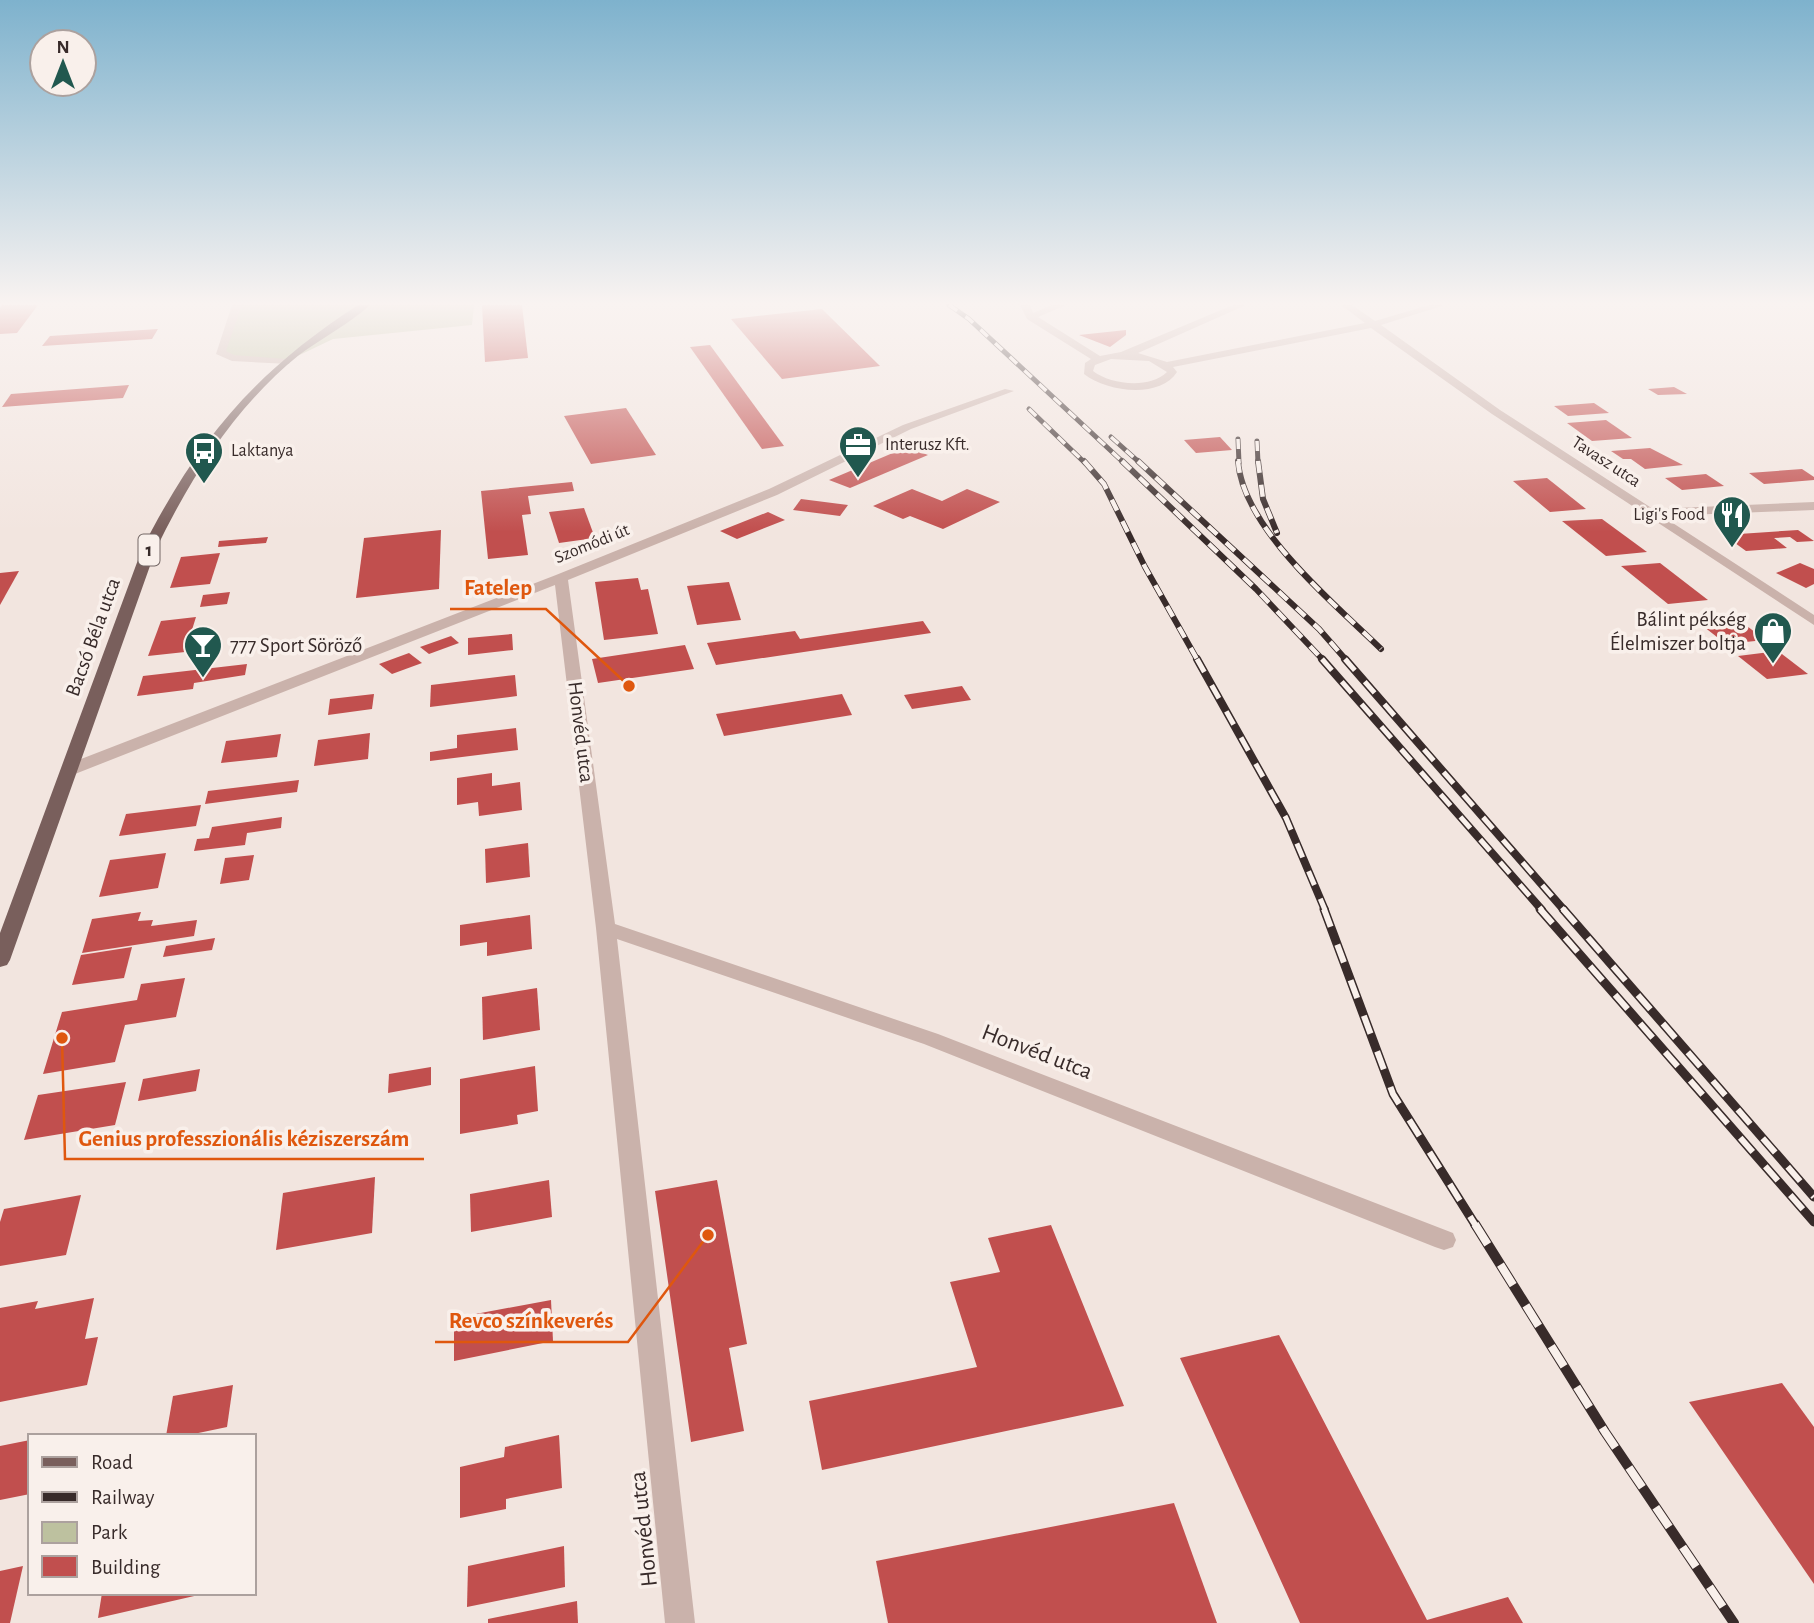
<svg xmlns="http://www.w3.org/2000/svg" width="1814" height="1623" viewBox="0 0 1814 1623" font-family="'Alegreya Sans',sans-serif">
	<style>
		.green { fill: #bdc19f }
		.building { fill: #c14f4e }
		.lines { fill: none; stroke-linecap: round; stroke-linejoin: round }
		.minor { fill: #cab2ab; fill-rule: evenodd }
		.major { fill: #795f5c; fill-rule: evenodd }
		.rail-far4-casing { stroke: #382b2a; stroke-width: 5 }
		.rail-far3-casing { stroke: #382b2a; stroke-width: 6 }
		.rail-far2-casing { stroke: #382b2a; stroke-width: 8 }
		.rail-far1-casing { stroke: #382b2a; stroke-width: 9 }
		.rail-casing { stroke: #382b2a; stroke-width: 10 }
		.rail-far4 { stroke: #f9f0eb; stroke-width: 3.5; stroke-dasharray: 10; stroke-linecap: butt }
		.rail-far3 { stroke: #f9f0eb; stroke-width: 4.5; stroke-dasharray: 12; stroke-linecap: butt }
		.rail-far2 { stroke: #f9f0eb; stroke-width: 5; stroke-dasharray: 15; stroke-linecap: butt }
		.rail-far1 { stroke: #f9f0eb; stroke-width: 6; stroke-dasharray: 19; stroke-linecap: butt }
		.rail { stroke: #f9f0eb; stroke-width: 8; stroke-dasharray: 24; stroke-linecap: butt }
		.labels { text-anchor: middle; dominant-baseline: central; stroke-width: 7; stroke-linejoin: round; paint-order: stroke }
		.far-poi-label { font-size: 18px; fill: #382b2a; stroke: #f9f0eb; text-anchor: start }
		.far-street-label { font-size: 18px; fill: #382b2a; stroke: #f9f0eb }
		.shield { fill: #f9f0eb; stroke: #726664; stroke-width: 2 }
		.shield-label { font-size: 19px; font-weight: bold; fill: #382b2a }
		.poi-label { font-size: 21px; fill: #382b2a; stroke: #f9f0eb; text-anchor: end }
		.street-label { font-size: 21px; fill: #382b2a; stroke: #f9f0eb }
		.near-street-label { font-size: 24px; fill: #382b2a; stroke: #f9f0eb }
		.leader { fill: none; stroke: #df570e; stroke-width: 2.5 }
		.callout-dot { fill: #df570e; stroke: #f9f0eb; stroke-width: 2.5 }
		.callout-label { font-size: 23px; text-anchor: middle; font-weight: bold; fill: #df570e; stroke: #f9f0eb; stroke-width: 7; stroke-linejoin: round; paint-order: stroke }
	</style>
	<rect width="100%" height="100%" fill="#f2e5df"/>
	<path class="green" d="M237,305H474L472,325L333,339L285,362L232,358L220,352Z"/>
	<g class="building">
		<path d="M2,305H38L17,333L0,334V308Z"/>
		<path d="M482,305H522L528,358L485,362Z"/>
		<path d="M822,309L880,366L782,379L731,319Z"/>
		<path d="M158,329L152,339L42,346L50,336Z"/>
		<path d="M1126,330V335L1110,347L1079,335Z"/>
		<path d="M710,345L784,446L762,449L690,347Z"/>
		<path d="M129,385L123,398L2,407L11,394Z"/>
		<path d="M1674,387L1687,394L1658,395L1648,389Z"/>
		<path d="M1594,403L1609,413L1568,416L1554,406Z"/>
		<path d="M626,408L656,455L591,464L564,416Z"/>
		<path d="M1606,420L1632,438L1592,441L1567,423Z"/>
		<path d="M1220,437L1232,450L1196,453L1184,440Z"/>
		<path d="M907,447L928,455L850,488L829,480Z"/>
		<path d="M1650,448L1683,465L1645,469L1631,459H1623L1611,451Z"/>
		<path d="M1802,469L1814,477V480L1764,484L1749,473Z"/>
		<path d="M1706,474L1724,486L1682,490L1665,478Z"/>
		<path d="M1547,478L1586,509L1550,512L1513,481Z"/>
		<path d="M572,482L574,491L528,496L531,514L522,515L528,555L488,559L481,491Z"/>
		<path d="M912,489L942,501L967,489L1000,502L943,529L910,516L903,519L873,506Z"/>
		<path d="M801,499L848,505L840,516L793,510Z"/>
		<path d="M584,508L595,538L559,543L549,512Z"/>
		<path d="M768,512L785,520L737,539L720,531Z"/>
		<path d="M1602,519L1647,552L1606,556L1562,521Z"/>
		<path d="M441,530L439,589L356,598L364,538Z"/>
		<path d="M1798,530L1814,541L1797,542L1790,537L1774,538L1787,548L1746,551L1724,535Z"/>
		<path d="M268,537L266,543L218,547L219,541Z"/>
		<path d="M220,553L210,584L170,588L181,557Z"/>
		<path d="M1660,563L1708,600L1668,604L1621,566Z"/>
		<path d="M1800,563L1814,569V584L1806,588L1776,573Z"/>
		<path d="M19,571L0,605V573Z"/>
		<path d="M638,578L641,590L648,589L658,634L604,640L595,582Z"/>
		<path d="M729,582L741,620L697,625L687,586Z"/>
		<path d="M230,592L227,604L200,607L203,595Z"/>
		<path d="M196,617L185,652L148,656L161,621Z"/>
		<path d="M1738,619L1765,640L1726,644L1699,623Z"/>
		<path d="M923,621L931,633L716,665L707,643L795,631L800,639Z"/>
		<path d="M512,634L513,650L468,655V638Z"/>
		<path d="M451,636L459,643L429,654L420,647Z"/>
		<path d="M685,645L694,669L598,683L592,659Z"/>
		<path d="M1778,651L1808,674L1767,679L1738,656Z"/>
		<path d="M409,653L422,663L392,674L379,664Z"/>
		<path d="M247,664L245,675L194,683L193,689L137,696L143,676Z"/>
		<path d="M515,675L517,696L430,707L431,685Z"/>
		<path d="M962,686L971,700L912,709L904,695Z"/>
		<path d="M374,694L372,709L328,715L330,699Z"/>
		<path d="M842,694L852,715L724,736L716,714Z"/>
		<path d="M516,728L518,750L430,761V752L457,748V735Z"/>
		<path d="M370,733L368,759L314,766L318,740Z"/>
		<path d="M281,734L277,757L221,763L226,741Z"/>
		<path d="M492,773V786L520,782L522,810L479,816L478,802L457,805V778Z"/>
		<path d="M299,780L297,792L205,804L208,791Z"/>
		<path d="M201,805L196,826L119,836L126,814Z"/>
		<path d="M282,817L281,828L247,833L245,845L194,851L197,839L209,838L212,827Z"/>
		<path d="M528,843L530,877L486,883L485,849Z"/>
		<path d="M166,853L158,888L99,897L110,860Z"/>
		<path d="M254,855L249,880L220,884L225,858Z"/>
		<path d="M141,912L138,921L153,920L151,926L197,920L194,936L82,953L92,919Z"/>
		<path d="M530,915L532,949L487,956V942L460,946V925Z"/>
		<path d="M215,938L212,950L163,957L166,946Z"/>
		<path d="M132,947L124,978L72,985L81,955Z"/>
		<path d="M185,978L176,1017L125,1025L115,1062L43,1074L62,1012L137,1000L141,984Z"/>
		<path d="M537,988L540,1030L483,1040L482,997Z"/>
		<path d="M535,1066L538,1111L517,1115L518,1124L460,1134V1079Z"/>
		<path d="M431,1067V1085L388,1093L389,1074Z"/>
		<path d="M200,1069L196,1091L138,1101L143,1079Z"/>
		<path d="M126,1082L115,1125L24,1140L38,1095Z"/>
		<path d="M375,1177L372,1233L276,1250L283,1193Z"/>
		<path d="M549,1180L552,1217L471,1232L470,1194Z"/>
		<path d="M717,1180L747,1344L729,1348L744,1431L691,1442L655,1191Z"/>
		<path d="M81,1195L66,1255L0,1266V1222L4,1209Z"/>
		<path d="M1051,1225L1124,1406L822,1470L809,1401L977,1367L950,1282L1000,1272L988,1238Z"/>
		<path d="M94,1298L85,1339L98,1337L87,1385L0,1402V1308L38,1301L35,1309Z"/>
		<path d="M551,1300L553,1341L454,1361V1318Z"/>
		<path d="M1279,1335L1427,1620L1508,1597L1523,1623H1300L1180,1358Z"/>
		<path d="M1782,1383L1814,1427V1584L1689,1402Z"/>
		<path d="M233,1385L227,1427L184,1436H166L173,1396Z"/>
		<path d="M559,1435L562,1488L506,1499V1509L460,1518V1467L504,1457L505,1447Z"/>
		<path d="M30,1440V1494L0,1500V1446Z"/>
		<path d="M1174,1503L1217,1623H888L876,1561Z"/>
		<path d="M564,1546L565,1587L467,1607L468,1566Z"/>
		<path d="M23,1566L10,1623H0V1571Z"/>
		<path d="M102,1593H202L203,1594L98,1618Z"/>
		<path d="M577,1601L578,1623H488V1619Z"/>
	</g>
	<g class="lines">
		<g class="minor">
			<path d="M232,305H242L226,351L234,355L285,359L290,362L289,364L232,361L216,354Z"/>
			<path d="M1020,305H1030L1033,313L1052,305H1066L1038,317L1100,356L1121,352L1233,305H1246L1138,353L1167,362L1365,323L1341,305H1352L1375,321L1429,305H1445L1381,325L1500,410L1653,509L1814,502V510L1662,516L1814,615V625L1492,414L1371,328L1173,367L1177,372C1160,399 1107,392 1084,374L1085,363L1091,359L1027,319ZM1111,359L1149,361L1167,372C1150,389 1111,385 1093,371L1095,365Z"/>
			<path d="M1005,389L1014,391L911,429L777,495L568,580L615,924L938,1034L1453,1233L1456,1240L1453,1247L1444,1250L1435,1247L924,1044L617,939L695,1623H665L596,928L555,585L75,774L69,775L61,770L63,766L556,575L769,489L903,425Z"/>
		</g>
		<path class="major" d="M358,305H370C349,324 322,338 299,355C235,407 192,475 156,549L10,960L7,965L0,967V933L142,549C198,439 255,372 358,305Z"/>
		<defs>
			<g id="rail-far4">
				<path d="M949,305L969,319L1124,463"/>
				<path d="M1029,409L1085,463"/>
				<path d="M1111,437L1140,463"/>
				<path d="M1238,439L1239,463"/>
				<path d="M1257,441L1258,463"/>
			</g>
			<g id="rail-far3">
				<path d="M1084,461L1104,484L1145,567L1198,661"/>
				<path d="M1122,461L1256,589L1324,661"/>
				<path d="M1138,461L1319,629L1347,661"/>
				<path d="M1238,461C1243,529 1335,604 1381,649"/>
				<path d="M1258,461L1263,499L1277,533"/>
			</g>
			<g id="rail-far2">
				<path d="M1197,659L1286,818L1325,910"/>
				<path d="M1322,659L1542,910"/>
				<path d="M1345,659L1564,910"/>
			</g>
			<g id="rail-far1">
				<path d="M1324,909L1393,1094L1476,1226"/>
				<path d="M1540,909L1814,1222"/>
				<path d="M1563,909L1814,1197"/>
			</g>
			<path id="rail" d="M1475,1224L1605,1432L1734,1623"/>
		</defs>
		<use href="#rail-far4" class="rail-far4-casing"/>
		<use href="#rail-far3" class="rail-far3-casing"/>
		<use href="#rail-far2" class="rail-far2-casing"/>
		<use href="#rail-far1" class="rail-far1-casing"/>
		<use href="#rail" class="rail-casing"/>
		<use href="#rail-far4" class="rail-far4"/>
		<use href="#rail-far3" class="rail-far3"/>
		<use href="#rail-far2" class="rail-far2"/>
		<use href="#rail-far1" class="rail-far1"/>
		<use href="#rail" class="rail"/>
	</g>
	<linearGradient id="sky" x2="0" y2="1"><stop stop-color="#7eb2cd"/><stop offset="0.57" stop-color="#f9f3f1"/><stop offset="1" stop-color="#f9f3f1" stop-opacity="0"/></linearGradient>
	<rect width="1814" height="532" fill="url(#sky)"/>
	<defs>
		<symbol id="office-pin" viewBox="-11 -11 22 30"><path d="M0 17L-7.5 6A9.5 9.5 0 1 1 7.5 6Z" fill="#21584f" stroke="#f9f0eb"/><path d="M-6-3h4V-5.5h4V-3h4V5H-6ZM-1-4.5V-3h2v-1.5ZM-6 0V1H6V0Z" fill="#fff"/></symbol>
		<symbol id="bus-pin" viewBox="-11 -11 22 30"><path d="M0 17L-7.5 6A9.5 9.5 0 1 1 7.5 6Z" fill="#21584f" stroke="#f9f0eb"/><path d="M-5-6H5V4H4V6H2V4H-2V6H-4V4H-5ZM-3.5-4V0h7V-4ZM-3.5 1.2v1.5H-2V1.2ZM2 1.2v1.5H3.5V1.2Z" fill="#fff"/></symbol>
		<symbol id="restaurant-pin" viewBox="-11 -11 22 30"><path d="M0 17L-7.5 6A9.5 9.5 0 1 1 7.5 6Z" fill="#21584f" stroke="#f9f0eb"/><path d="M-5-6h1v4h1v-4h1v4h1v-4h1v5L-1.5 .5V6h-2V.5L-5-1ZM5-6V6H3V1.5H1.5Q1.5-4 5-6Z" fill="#fff"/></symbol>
		<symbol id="shop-pin" viewBox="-11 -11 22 30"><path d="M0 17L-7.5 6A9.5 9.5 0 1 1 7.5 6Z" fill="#21584f" stroke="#f9f0eb"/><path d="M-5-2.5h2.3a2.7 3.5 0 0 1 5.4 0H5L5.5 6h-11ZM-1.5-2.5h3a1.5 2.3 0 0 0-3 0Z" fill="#fff"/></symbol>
		<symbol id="bar-pin" viewBox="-11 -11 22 30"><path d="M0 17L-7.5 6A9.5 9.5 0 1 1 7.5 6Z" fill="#21584f" stroke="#f9f0eb"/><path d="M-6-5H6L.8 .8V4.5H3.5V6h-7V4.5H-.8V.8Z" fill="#fff"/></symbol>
	</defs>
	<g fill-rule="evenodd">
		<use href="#office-pin" x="836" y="423" width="44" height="60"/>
		<use href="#bus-pin" x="182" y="429" width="44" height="60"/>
		<use href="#restaurant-pin" x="1710" y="493" width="44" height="60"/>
		<use href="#shop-pin" x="1751" y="609" width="44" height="60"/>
		<use href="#bar-pin" x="181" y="623" width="44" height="60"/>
	</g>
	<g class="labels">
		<g class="far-poi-label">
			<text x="885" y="445">Interusz Kft.</text>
			<text x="231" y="451">Laktanya</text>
			<text x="1705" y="515" text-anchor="end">Ligi's Food</text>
		</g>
		<g class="far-street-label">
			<text transform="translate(1606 462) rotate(33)">Tavasz utca</text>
			<text transform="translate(592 544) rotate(-22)">Szomódi út</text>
		</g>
		<rect class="shield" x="138.5" y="534.5" width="21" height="31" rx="5"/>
		<g class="shield-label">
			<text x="149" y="550">1</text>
		</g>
		<g class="poi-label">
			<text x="1746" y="619">Bálint pékség<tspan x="1746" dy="24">Élelmiszer boltja</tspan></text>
			<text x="230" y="645" text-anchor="start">777 Sport Söröző</text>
		</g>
		<g class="street-label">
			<text transform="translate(93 637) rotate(-70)">Bacsó Béla utca</text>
			<text transform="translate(581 732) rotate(83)">Honvéd utca</text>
		</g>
		<g class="near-street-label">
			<text transform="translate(1037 1052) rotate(21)">Honvéd utca</text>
			<text transform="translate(644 1529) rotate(-96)">Honvéd utca</text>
		</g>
	</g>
	<path class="leader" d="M629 686L546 609H450M62 1038L65 1159H424M708 1235L628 1342H435"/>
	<g class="callout-dot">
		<circle cx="629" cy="686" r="7"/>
		<circle cx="62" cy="1038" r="7"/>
		<circle cx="708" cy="1235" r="7"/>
	</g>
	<g class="callout-label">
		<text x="498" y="595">Fatelep</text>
		<text x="244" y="1146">Genius professzionális kéziszerszám</text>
		<text x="531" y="1328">Revco színkeverés</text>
	</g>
	<rect x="28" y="1434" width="228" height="161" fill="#f9f0eb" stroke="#aca19e" stroke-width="2"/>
	<rect x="42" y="1457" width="35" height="10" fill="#795f5c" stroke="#aca19e" stroke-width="2"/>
	<text x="91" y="1469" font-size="21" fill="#382b2a">Road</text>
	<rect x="42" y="1492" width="35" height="10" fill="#382b2a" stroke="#aca19e" stroke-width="2"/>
	<text x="91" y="1504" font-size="21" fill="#382b2a">Railway</text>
	<rect x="42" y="1522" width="35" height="21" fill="#bdc19f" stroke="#aca19e" stroke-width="2"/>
	<text x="91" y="1539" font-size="21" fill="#382b2a">Park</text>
	<rect x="42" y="1556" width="35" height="21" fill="#c14f4e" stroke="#aca19e" stroke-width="2"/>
	<text x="91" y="1574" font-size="21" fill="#382b2a">Building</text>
	<g transform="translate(63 63)"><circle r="33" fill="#f9f0eb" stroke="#aca19e" stroke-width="2"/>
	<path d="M0-5L12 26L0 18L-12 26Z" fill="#21584f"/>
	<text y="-10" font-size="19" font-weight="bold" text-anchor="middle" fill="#382b2a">N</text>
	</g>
</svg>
